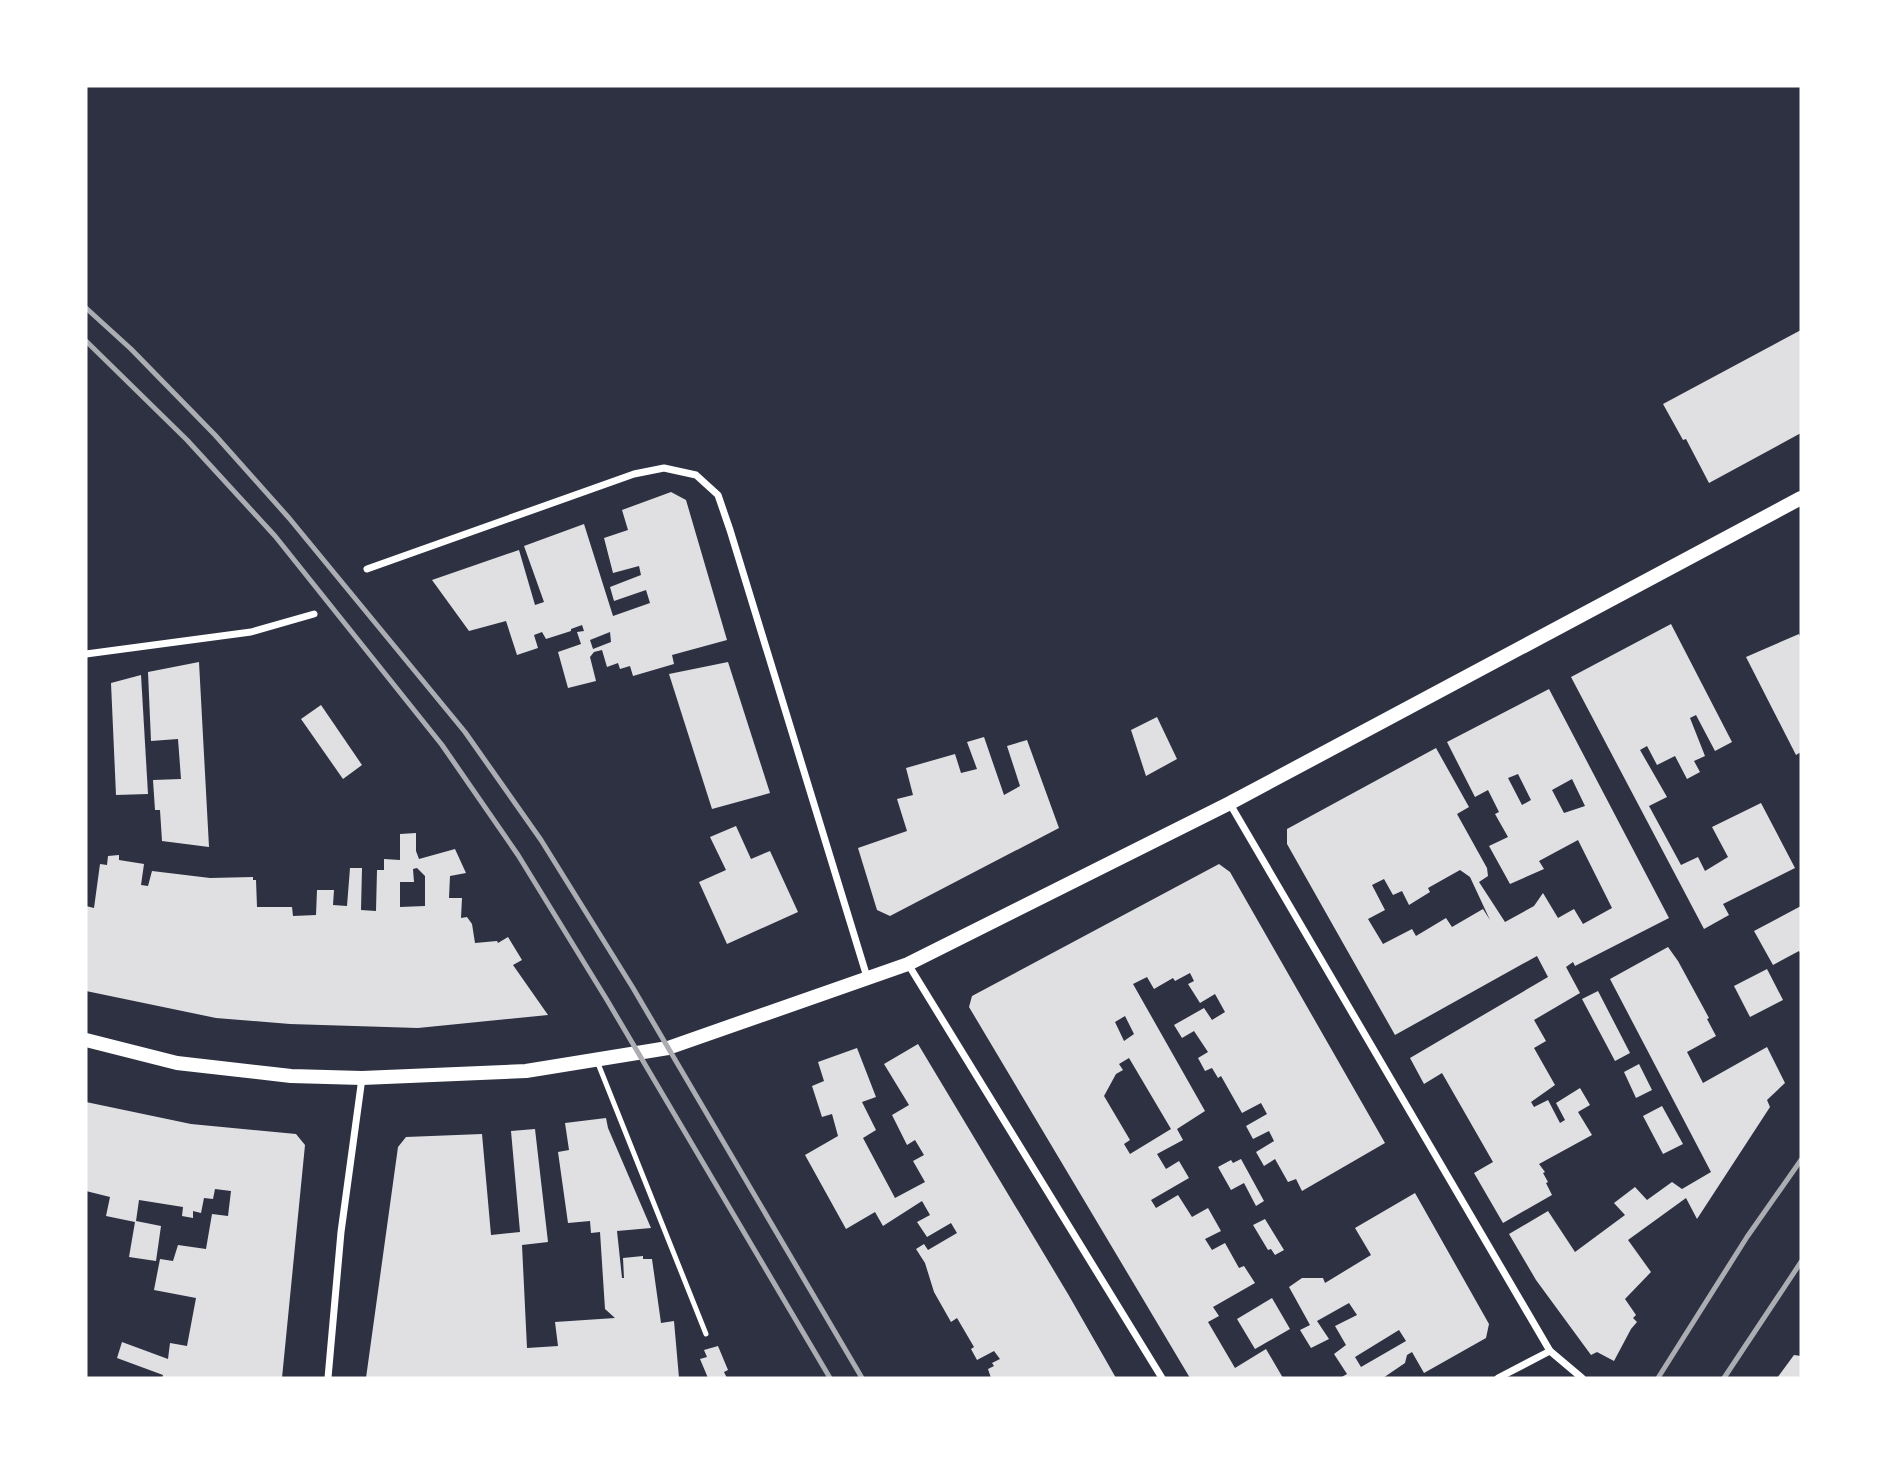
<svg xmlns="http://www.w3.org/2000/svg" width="1887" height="1464" viewBox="0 0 1887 1464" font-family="Roboto,sans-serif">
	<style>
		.building { fill: #e0e0e3; fill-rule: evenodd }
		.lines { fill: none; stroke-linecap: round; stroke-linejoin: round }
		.service { stroke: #fff; stroke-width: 5 }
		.minor { stroke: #fff; stroke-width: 7 }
		.secondary { stroke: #fff; stroke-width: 14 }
		.rail { stroke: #abadb3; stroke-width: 5 }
	</style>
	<rect width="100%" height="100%" fill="#2d3142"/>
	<g class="building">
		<path d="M1801,330V433L1709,483L1686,439L1683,440L1663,404Z"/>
		<path d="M671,492L686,500L727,640L672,655L674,664L633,676L630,666L620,669L618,663L607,667L602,650L594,652L590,657L596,681L568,688L558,652L581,644L577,632L584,631L582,625L571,629V631L546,639L542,632L534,635L538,648L517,655L506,621L469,631L432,580L519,550L535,605L544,602L524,546L584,524L613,616L650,603L646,590L614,601L610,587L641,575L639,566L613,573L604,538L628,530L622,510ZM610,632L611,642L593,649L590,640Z"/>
		<path d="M1671,624L1732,742L1715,751L1696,715L1690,718L1705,756L1694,761L1700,772L1687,779L1675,756L1657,765L1647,746L1640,750L1667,797L1649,806L1681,865L1698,857L1705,871L1728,857L1712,827L1761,803L1795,868L1723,904L1729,915L1704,929L1571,677Z"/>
		<path d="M1799,634L1801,639V752L1796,755L1746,657Z"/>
		<path d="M199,662L209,847L162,841L160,810H155L153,780L181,779L178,739L151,741L148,672Z"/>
		<path d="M728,662L770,793L712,809L669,674Z"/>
		<path d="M141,675L148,794L116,795L111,683Z"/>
		<path d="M1549,689L1669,918L1575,966L1573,962L1566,967L1580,993L1534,1020L1546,1041L1534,1048L1555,1085L1531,1102L1534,1107L1548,1100L1560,1123L1565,1120L1556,1103L1580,1088L1590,1105L1578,1112L1592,1135L1539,1164L1545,1172L1543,1173L1548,1182L1546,1183L1552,1195L1503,1223L1474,1173L1493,1162L1442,1073L1424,1084L1410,1058L1548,977L1537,956L1395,1035L1287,844V829L1436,748L1469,807L1457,814L1487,868L1488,876L1479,882L1505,922L1534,906L1543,893L1558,918L1574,909L1583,924L1612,908L1578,840L1539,861L1544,869L1510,884L1489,846L1508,837L1495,814L1499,812L1488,790L1475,797L1447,742ZM1518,774L1531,800L1522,805L1508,778ZM1572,779L1585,806L1564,813L1552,790ZM1460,870L1470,877L1490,920L1483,909L1452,927L1446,918L1416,936L1412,929L1383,944L1368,919L1385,910L1372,885L1384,879L1393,895L1402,891L1409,905L1430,892L1428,888Z"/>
		<path d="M321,705L362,765L343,779L301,719Z"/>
		<path d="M1157,717L1177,759L1146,776L1131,730Z"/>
		<path d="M984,737L1004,795L1020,786L1007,746L1027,740L1059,828L890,916L877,910L858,848L907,831L897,799L913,795L906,768L955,754L961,773L977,769L967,742Z"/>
		<path d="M736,826L751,859L770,851L798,912L727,944L699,882L726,870L710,837Z"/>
		<path d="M416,833V851L419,859L455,849L466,873L450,876L449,898H462L461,918L467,917L472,924L475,943L497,941L498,943L508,937L522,960L513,965L548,1015L418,1028L290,1024L216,1018L86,991V906L94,908L100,864L107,865L108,856L119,855V860L144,864L141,885L148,886L152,871L210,878L253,877V880H256L257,907H292L293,916L316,915L317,890H334L333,905L347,906L350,868H362L361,910L376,911L377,870H384V859L400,860V834ZM417,868L425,876V906L400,907V882H414L413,869Z"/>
		<path d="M1219,864L1230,872L1385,1143L1302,1191L1296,1179L1288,1182L1275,1159L1264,1166L1256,1152L1274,1141L1269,1131L1253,1139L1246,1126L1267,1114L1261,1103L1242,1113L1221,1076L1218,1078L1212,1068L1205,1071L1198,1058L1208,1052L1194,1031L1182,1038L1174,1025L1204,1008L1212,1020L1225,1012L1215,994L1200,1003L1188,984L1194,981L1190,973L1175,981L1173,978L1154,989L1147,977L1133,984L1205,1111L1177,1129L1183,1140L1157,1154L1166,1169L1179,1161L1189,1178L1151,1200L1156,1208L1178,1195L1192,1217L1208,1208L1221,1231L1205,1239L1212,1250L1225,1243L1239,1268L1244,1266L1255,1283L1213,1307L1219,1316L1208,1322L1235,1368L1266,1349L1283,1378H1190L969,1007L972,996ZM1125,1016L1134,1034L1124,1041L1115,1022ZM1129,1058L1171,1129L1130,1154L1124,1144L1130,1140L1104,1096L1116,1074L1123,1070L1119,1064Z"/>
		<path d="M1801,906V954L1799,951L1773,965L1754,931Z"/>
		<path d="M1668,947L1678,961L1709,1018L1707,1019L1716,1036L1687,1052L1703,1083L1767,1047L1785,1083L1767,1100L1770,1107L1697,1219L1686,1198L1628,1240L1651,1272L1625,1299L1636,1315L1633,1318L1637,1322L1631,1329L1614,1361L1597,1352L1591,1355L1536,1280L1509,1234L1548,1211L1575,1252L1625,1215L1614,1203L1635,1187L1647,1200L1672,1182L1682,1189L1711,1172L1610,979Z"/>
		<path d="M1767,969L1783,1000L1750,1017L1734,986Z"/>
		<path d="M1598,991L1630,1053L1615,1061L1582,999Z"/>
		<path d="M918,1044L1068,1294L1116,1378H991L988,1369L994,1366L992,1363L1000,1359L994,1351L977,1360L971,1349L974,1347L957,1318L951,1322L934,1292L925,1263L916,1249L924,1244L928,1250L957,1233L951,1223L927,1237L917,1222L930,1215L922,1201L883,1226L875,1212L846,1229L805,1155L838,1136L832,1114L822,1117L812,1086L824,1081L818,1062L857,1048L876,1097L862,1102L876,1130L863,1138L895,1198L925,1182L913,1161L924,1155L915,1140L907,1145L892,1115L909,1105L884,1064Z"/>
		<path d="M1639,1064L1652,1090L1636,1098L1624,1072Z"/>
		<path d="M86,1102L191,1124L296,1134L305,1145L282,1378H162L163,1375L117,1358L122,1342L168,1359L170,1343L187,1346L196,1298L154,1290L160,1259L173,1261L178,1245L206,1249L212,1214L228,1216L231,1191L215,1189L213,1199L204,1198L201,1213L193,1211V1218L182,1216L183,1207L139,1200L136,1221L161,1226L156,1261L129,1257L135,1222L106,1216L110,1197L86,1191Z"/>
		<path d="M1662,1106L1683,1144L1663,1154L1643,1116Z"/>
		<path d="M606,1118L608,1128L651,1228L617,1231L622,1278H624L623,1258L643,1256V1259H652L661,1323L674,1321L679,1378H366L398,1147L406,1137L482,1134L491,1235L520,1232L511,1131L535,1129L548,1242L522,1245L527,1348L558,1346L555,1322L615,1318L605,1309L600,1232L591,1233L590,1221L568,1223L558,1152L569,1150L565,1123Z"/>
		<path d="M1241,1159L1264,1201L1256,1206L1244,1183L1231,1190L1218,1167L1231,1160L1233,1163Z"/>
		<path d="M1415,1193L1489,1324L1486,1338L1424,1373L1412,1352L1407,1355L1405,1363L1383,1378H1340L1347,1374L1334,1354L1346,1345L1335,1326L1357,1315L1349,1303L1317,1321L1329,1339L1311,1348L1300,1330L1310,1325L1289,1287L1302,1278H1323L1325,1283L1371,1255L1355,1228ZM1399,1330L1406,1341L1361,1367L1355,1357Z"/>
		<path d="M1265,1219L1284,1250L1275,1255L1271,1249L1268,1250L1253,1225Z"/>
		<path d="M1272,1298L1290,1329L1255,1349L1237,1319Z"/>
		<path d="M718,1346L728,1370L724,1372L727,1378H708L700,1359L707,1357L704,1350Z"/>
		<path d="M1794,1355L1801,1356V1378H1777Z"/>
	</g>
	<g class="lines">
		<path class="service" d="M597,1061L706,1334"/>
		<g class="minor">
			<path d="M367,569L634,474L664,468L696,475L718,495L730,530L867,977"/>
			<path d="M86,654L251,632L314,614"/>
			<path d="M1230,804L1550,1351L1582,1378"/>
			<path d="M908,964L1162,1378"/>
			<path d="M328,1378L341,1232L362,1078"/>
			<path d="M1498,1378L1550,1351"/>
		</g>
		<path class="secondary" d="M86,1040L177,1063L291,1076L362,1078L526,1071L668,1048L908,964L1230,803L1801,498"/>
		<g class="rail">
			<path d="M86,308L131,349L215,435L289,518L465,732L541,840L633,988L862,1378"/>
			<path d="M86,341L187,440L275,536L442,745L518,855L607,1000L830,1378"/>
			<path d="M1658,1378L1747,1237L1801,1160"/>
			<path d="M1724,1378L1801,1262"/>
		</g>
	</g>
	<rect width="1887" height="1464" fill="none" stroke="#ffffff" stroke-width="175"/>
</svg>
